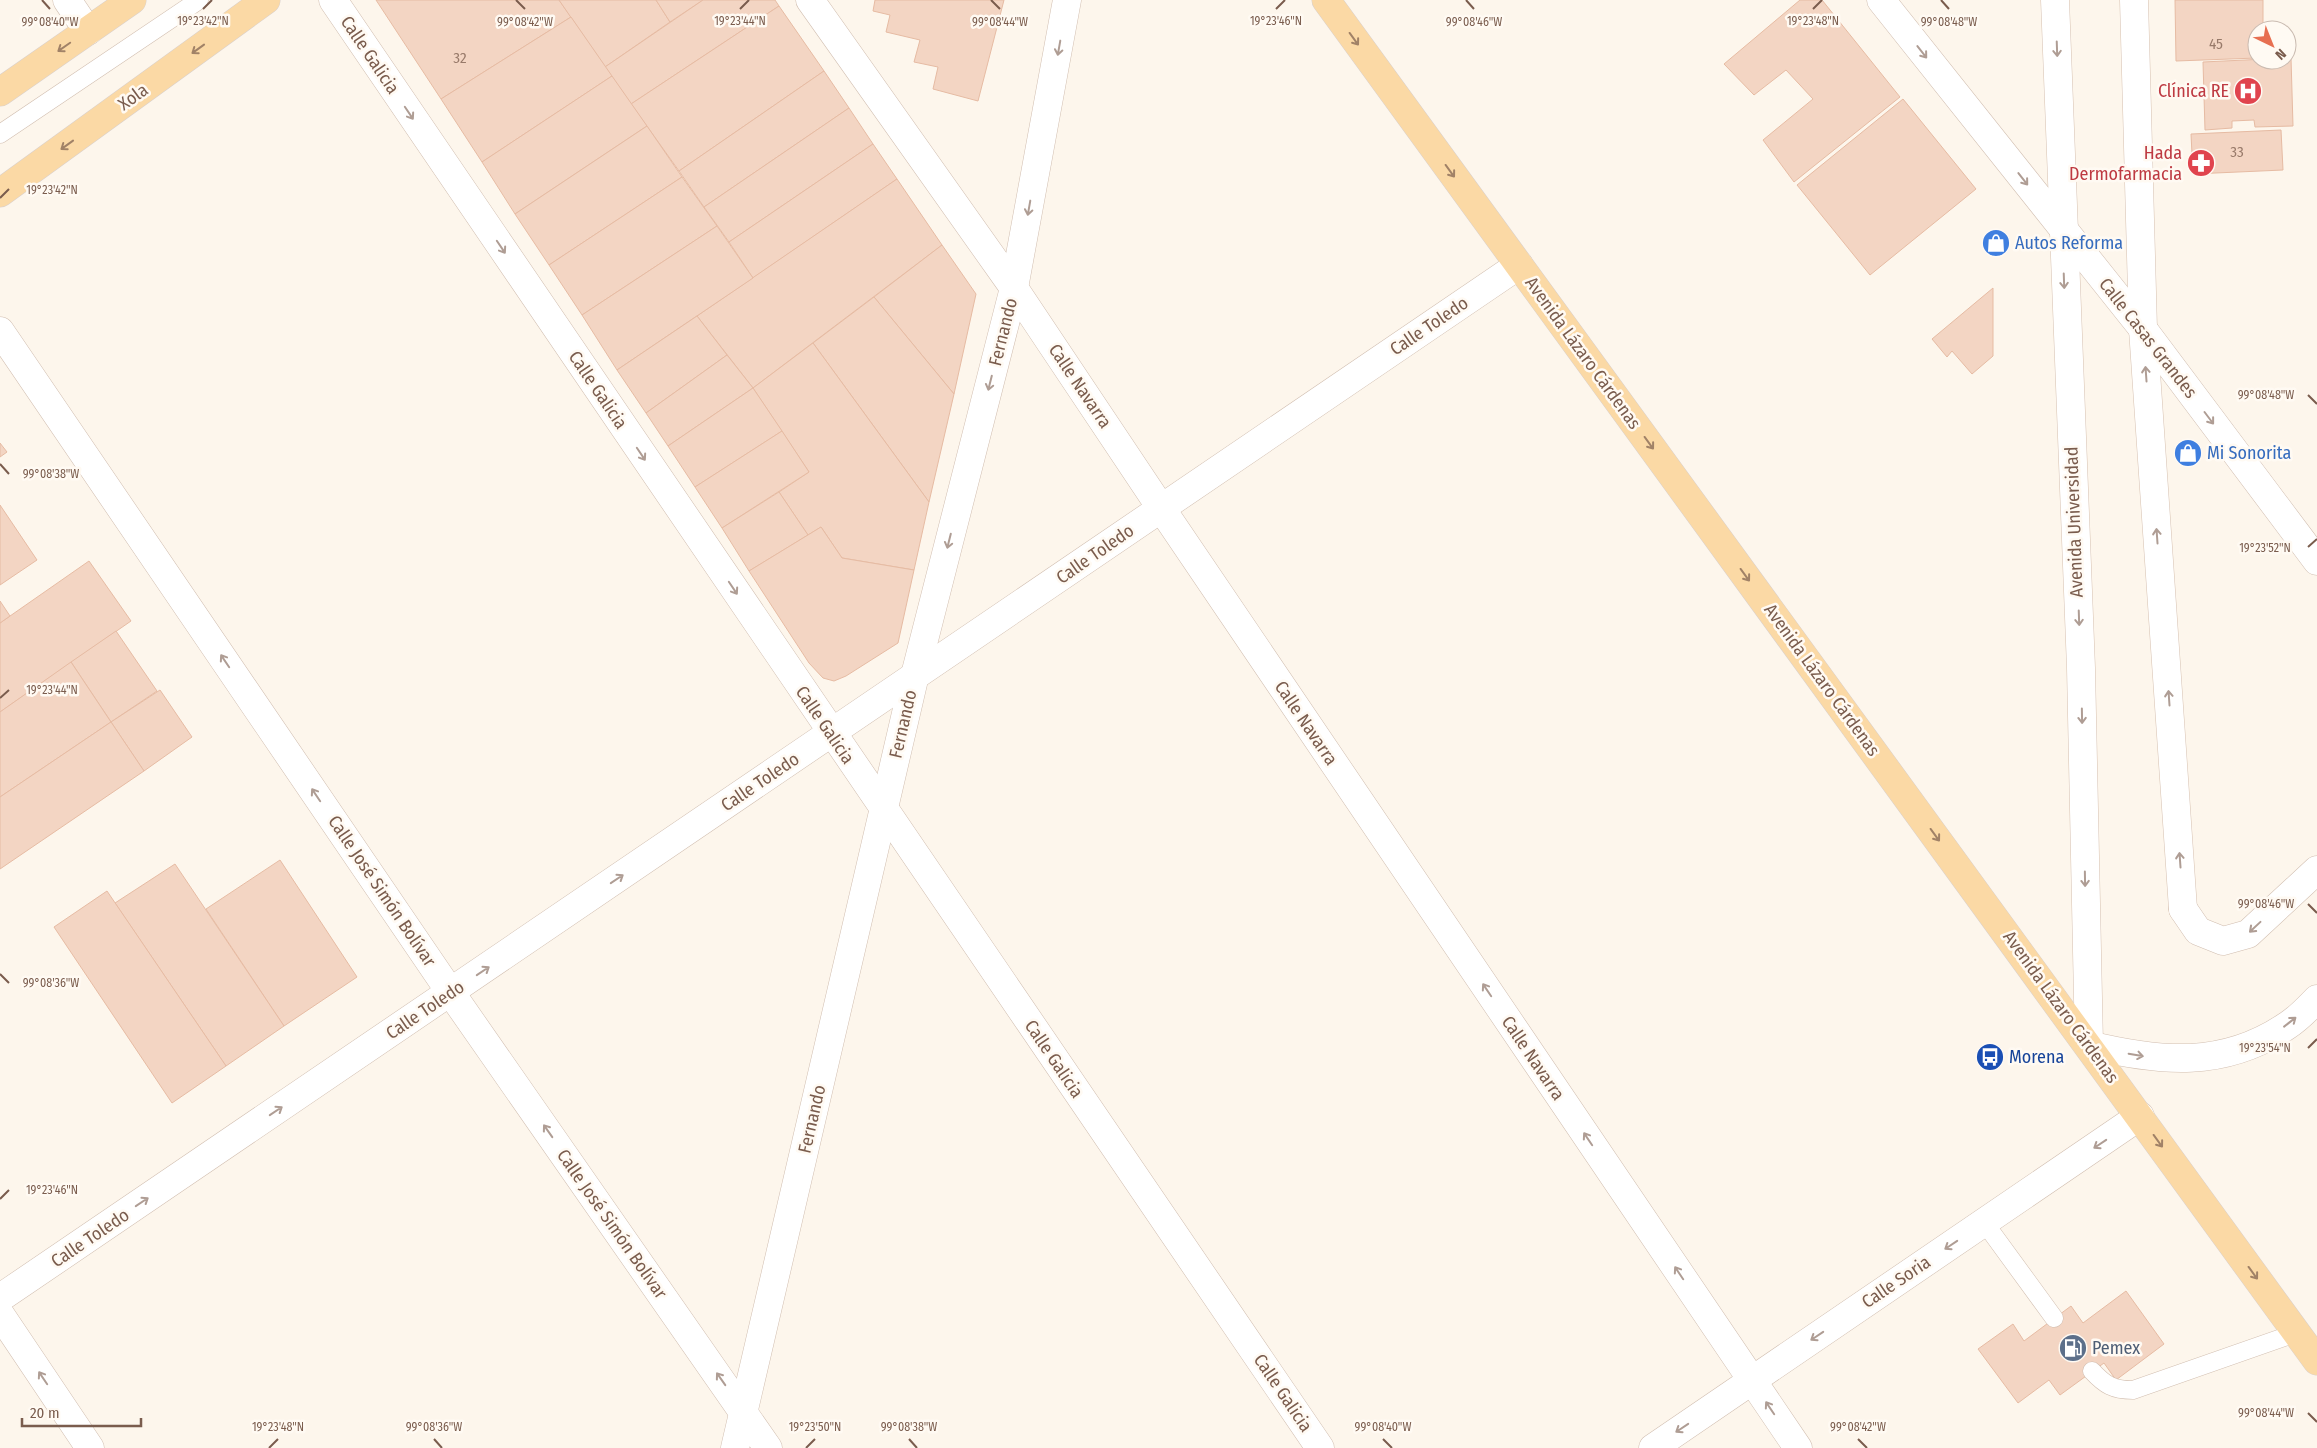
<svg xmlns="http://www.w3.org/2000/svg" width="2317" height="1448" viewBox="0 0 2317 1448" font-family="'Fira Sans Condensed',sans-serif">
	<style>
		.building { fill: #f3d5c3; stroke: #e6bba3 }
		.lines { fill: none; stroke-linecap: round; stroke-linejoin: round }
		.service-casing { stroke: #d1beb0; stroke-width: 19 }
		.minor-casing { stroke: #d1beb0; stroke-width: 29 }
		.tertiary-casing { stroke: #d1beb0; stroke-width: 29 }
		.secondary-casing { stroke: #d6c0b0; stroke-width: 29 }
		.primary-casing { stroke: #dad1cd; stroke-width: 29 }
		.service { stroke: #fff; stroke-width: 18 }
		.minor { stroke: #fff; stroke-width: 28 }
		.tertiary { stroke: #fff; stroke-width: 28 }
		.secondary { stroke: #fff; stroke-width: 28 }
		.primary { stroke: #fbd9a5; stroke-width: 28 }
		.oneway { stroke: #a18267 }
		.oneway2 { stroke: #af9d94 }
		.ticks { fill: none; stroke: #7a5c4d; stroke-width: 2 }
		.labels { text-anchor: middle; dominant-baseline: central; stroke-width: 5; stroke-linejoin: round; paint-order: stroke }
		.number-label { font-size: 15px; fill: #987a6a }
		.street-label { font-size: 18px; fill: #7a5c4d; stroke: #fffaf3 }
		.health-label { font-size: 18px; fill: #be3a42; stroke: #fffaf3; text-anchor: end }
		.shop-label { font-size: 18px; fill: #366cbe; stroke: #fffaf3; text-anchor: start }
		.transit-label { font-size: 18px; fill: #164399; stroke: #fffaf3; text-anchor: start }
		.service-label { font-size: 18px; fill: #4e5e75; stroke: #fffaf3; text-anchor: start }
		.ticks-label { font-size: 12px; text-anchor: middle; fill: #7a5c4d; stroke: #fffaf3; stroke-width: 5; stroke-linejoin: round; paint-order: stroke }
	</style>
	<rect width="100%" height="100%" fill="#fdf6ec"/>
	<g class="building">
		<path d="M376,0H559L571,17L441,99Z"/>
		<path d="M559,0H656L670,22L605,67Z"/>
		<path d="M656,0H703L670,22Z"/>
		<path d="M703,0H775L779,6L631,104L605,67Z"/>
		<path d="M875,0H1004L978,101L933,89L938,67L914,62L920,40L886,32L890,15L873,11Z"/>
		<path d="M1800,0H1822L1900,97L1794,182L1763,140L1813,99L1786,70L1754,95L1724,64Z"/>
		<path d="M2175,0H2263V30H2257V58L2176,61Z"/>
		<path d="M779,6L824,71L679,171L631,104Z"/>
		<path d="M571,17L612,76L482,162L441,99Z"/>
		<path d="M2287,58H2291L2293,126L2255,127L2254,120L2232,121V128L2205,130L2203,62Z"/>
		<path d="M824,71L849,108L704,207L679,171Z"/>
		<path d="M612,76L647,126L515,214L482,162Z"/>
		<path d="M1903,99L1976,189L1870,275L1797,185Z"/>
		<path d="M849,108L873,144L729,242L704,207Z"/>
		<path d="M647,126L682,177L549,265L515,214Z"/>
		<path d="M2281,130L2283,170L2193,174L2191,134Z"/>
		<path d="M873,144L897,179L753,278L729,242Z"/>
		<path d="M682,177L717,226L582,315L549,265Z"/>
		<path d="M897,179L942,245L753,388L697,316Z"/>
		<path d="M717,226L753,278L617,370L582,315Z"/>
		<path d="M942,245L976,294L954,394L874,297Z"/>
		<path d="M1993,288V356L1972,374L1952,351L1947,357L1932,339Z"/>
		<path d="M874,297L954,394L929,502L813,343Z"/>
		<path d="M697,316L727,355L646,413L617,370Z"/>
		<path d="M813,343L929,502L914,570L842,558L821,527L808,535L779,492L809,472L753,388Z"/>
		<path d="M727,355L753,388L668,446L646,413Z"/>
		<path d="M753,388L782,431L695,487L668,446Z"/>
		<path d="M782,431L809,472L722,528L695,487Z"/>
		<path d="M0,443L7,452L0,457Z"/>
		<path d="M779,492L808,535L749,571L722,528Z"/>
		<path d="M0,505L37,560L0,585Z"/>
		<path d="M821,527L842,558L914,570L898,643L846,676L834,681L823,678L809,663L749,571Z"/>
		<path d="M89,561L131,621L0,712V623Z"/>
		<path d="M0,601L10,616L0,623Z"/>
		<path d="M116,631L157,691L111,722L71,662Z"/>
		<path d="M71,662L111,722L0,797V712Z"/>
		<path d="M160,690L192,737L144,771L111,722Z"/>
		<path d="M111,722L144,771L0,869V797Z"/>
		<path d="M280,860L357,977L284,1026L206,909Z"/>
		<path d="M175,864L284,1026L226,1066L115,903Z"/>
		<path d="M107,891L226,1066L172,1103L54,927Z"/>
		<path d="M2126,1291L2164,1344L2116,1380L2104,1363L2060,1395L2049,1380L2018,1403L1978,1349L2013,1324L2024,1341L2071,1306L2083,1323Z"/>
	</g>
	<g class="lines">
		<defs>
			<g id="service">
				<path d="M0,134L199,0"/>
				<path d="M1984,1222L2054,1318"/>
				<path d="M2092,1371C2105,1385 2113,1390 2133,1390L2296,1333"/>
			</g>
			<g id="minor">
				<path d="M67,0L88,31"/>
				<path d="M333,0L1320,1448"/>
				<path d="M810,0L1014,288L1161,508L1798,1448"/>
				<path d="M1881,0L2143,329L2317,561"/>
				<path d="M0,1298L1519,265"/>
				<path d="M0,1314L90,1448"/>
				<path d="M735,1448L914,679L1014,288L1067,0"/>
				<path d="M1653,1448L2140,1116"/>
			</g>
			<g id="tertiary">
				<path d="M0,331L451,993L768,1448"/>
				<path d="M2183,909L2198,931L2223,941L2248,934L2317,870"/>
				<path d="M2089,1045C2160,1062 2224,1069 2288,1025C2299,1018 2308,1008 2317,999"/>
			</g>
			<g id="secondary">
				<path d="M2055,0L2081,668L2089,1045"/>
				<path d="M2134,0L2143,329L2183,909"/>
			</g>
			<g id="primary">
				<path d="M1326,0L2317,1361"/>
				<path d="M0,92L132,0"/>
				<path d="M0,193L266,0"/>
			</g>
		</defs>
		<use href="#service" class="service-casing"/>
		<use href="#minor" class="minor-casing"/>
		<use href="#tertiary" class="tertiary-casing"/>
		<use href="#secondary" class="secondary-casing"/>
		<use href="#primary" class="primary-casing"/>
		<use href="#service" class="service"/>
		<use href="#minor" class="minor"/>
		<use href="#tertiary" class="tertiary"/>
		<use href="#secondary" class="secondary"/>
		<use href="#primary" class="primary"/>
	</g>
	<defs><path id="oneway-shaft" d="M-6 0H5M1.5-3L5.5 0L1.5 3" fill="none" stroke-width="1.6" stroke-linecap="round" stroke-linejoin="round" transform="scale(1.25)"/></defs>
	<g class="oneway">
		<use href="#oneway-shaft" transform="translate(1354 39) rotate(54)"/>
		<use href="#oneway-shaft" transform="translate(64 47) rotate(145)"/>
		<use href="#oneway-shaft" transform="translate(198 49) rotate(144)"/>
		<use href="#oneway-shaft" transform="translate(67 145) rotate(144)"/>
		<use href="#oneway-shaft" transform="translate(1450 171) rotate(54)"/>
		<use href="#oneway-shaft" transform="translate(1649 443) rotate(54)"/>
		<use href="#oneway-shaft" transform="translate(1745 575) rotate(54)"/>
		<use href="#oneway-shaft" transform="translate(1935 835) rotate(54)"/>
		<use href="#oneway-shaft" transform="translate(2158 1141) rotate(54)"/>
		<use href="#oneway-shaft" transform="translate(2253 1273) rotate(54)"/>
	</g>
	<g class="oneway2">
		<use href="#oneway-shaft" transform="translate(1059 48) rotate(100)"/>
		<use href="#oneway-shaft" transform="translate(2057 49) rotate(88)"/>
		<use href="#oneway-shaft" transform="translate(1922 52) rotate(52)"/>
		<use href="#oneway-shaft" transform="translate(409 113) rotate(56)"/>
		<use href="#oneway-shaft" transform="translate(2023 179) rotate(52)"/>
		<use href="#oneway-shaft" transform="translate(1029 208) rotate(100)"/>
		<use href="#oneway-shaft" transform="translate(501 247) rotate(56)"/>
		<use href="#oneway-shaft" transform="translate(2064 281) rotate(88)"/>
		<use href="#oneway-shaft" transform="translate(2146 374) rotate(-94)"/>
		<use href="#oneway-shaft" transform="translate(990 383) rotate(104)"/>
		<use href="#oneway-shaft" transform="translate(2209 418) rotate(53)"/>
		<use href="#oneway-shaft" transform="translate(641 454) rotate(56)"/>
		<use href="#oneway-shaft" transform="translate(2157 536) rotate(-94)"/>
		<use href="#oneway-shaft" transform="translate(949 541) rotate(104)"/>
		<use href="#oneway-shaft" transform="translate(733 588) rotate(56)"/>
		<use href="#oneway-shaft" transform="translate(2079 618) rotate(88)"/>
		<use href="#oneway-shaft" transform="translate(225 661) rotate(-124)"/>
		<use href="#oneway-shaft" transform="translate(2169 698) rotate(-94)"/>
		<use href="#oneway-shaft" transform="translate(2082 716) rotate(89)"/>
		<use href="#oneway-shaft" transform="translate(316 795) rotate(-124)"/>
		<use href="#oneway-shaft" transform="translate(2180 860) rotate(-94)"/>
		<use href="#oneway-shaft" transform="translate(617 879) rotate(-34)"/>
		<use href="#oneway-shaft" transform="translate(2085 879) rotate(89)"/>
		<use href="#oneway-shaft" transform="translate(2255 927) rotate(137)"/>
		<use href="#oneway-shaft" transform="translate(483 971) rotate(-34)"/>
		<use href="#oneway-shaft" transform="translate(1487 990) rotate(-124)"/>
		<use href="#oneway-shaft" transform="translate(2290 1022) rotate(-38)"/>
		<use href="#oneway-shaft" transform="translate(2136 1055) rotate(10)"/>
		<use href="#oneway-shaft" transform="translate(276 1111) rotate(-34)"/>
		<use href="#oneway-shaft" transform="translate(548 1131) rotate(-125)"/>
		<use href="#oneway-shaft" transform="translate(1588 1139) rotate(-124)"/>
		<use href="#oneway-shaft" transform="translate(2100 1144) rotate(146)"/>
		<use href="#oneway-shaft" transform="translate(142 1202) rotate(-34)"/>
		<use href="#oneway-shaft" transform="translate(1951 1245) rotate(146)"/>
		<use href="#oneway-shaft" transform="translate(1679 1273) rotate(-124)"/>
		<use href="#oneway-shaft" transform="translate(1817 1336) rotate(146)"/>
		<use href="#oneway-shaft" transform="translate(43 1378) rotate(-124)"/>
		<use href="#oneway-shaft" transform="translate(721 1379) rotate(-125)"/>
		<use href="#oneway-shaft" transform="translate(1770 1408) rotate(-124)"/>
		<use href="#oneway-shaft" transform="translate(1682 1428) rotate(146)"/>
	</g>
	<path class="ticks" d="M42,0L50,9M516,0L525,9M991,0L1000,9M1466,0L1474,9M1941,0L1949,9M203,9L212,0M740,9L749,0M1276,9L1285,0M1813,9L1822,0M0,198L9,189M2308,395L2317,404M0,464L9,474M2308,547L2317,539M0,698L9,690M2308,904L2317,913M0,974L9,983M2308,1048L2317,1039M0,1199L9,1190M2308,1413L2317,1422M434,1439L442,1448M909,1439L917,1448M1383,1439L1392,1448M1858,1439L1867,1448M269,1448L278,1439M806,1448L815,1439"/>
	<defs>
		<symbol id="hospital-disc" viewBox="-11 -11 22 22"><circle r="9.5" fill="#e0444e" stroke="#fffaf3"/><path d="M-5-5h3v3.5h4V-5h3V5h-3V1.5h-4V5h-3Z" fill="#fff"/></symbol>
		<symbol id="pharmacy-disc" viewBox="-11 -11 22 22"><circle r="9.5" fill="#e0444e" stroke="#fffaf3"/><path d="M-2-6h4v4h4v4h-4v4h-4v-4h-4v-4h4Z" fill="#fff"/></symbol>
		<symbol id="shop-disc" viewBox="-11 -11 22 22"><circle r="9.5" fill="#3f7fe0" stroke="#fffaf3"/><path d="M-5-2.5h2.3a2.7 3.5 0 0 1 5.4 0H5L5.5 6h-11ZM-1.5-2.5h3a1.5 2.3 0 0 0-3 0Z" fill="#fff"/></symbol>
		<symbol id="bus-disc" viewBox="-11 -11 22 22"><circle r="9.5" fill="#1a4fb4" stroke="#fffaf3"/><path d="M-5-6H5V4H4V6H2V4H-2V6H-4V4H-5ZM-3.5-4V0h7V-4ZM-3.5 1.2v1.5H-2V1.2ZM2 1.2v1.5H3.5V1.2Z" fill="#fff"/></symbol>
		<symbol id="fuel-disc" viewBox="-11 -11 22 22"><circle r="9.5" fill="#5c6f8a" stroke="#fffaf3"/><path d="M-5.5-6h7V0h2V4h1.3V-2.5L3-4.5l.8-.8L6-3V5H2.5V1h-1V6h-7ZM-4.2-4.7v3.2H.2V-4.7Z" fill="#fff"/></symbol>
	</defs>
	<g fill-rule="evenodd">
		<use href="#hospital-disc" x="2232" y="75" width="32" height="32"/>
		<use href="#pharmacy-disc" x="2185" y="147" width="32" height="32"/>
		<use href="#shop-disc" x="1980" y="227" width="32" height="32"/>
		<use href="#shop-disc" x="2172" y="437" width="32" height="32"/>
		<use href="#bus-disc" x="1974" y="1041" width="32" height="32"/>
		<use href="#fuel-disc" x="2057" y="1332" width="32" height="32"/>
	</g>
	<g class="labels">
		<g class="number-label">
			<text x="2216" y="44">45</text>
			<text x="460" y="58">32</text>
			<text x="2237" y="152">33</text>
		</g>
		<g class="street-label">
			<text transform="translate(370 55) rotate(56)">Calle Galicia</text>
			<text transform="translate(133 97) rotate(-36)">Xola</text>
			<text transform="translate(1429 326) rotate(-34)">Calle Toledo</text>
			<text transform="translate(1003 332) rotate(-76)">Fernando</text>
			<text transform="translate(2148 338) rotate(52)">Calle Casas Grandes</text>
			<text transform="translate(1583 353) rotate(54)">Avenida Lázaro Cárdenas</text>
			<text transform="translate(1080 386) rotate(56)">Calle Navarra</text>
			<text transform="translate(598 390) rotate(56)">Calle Galicia</text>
			<text transform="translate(2074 522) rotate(-92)">Avenida Universidad</text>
			<text transform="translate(1095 554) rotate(-35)">Calle Toledo</text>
			<text transform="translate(1822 680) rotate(54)">Avenida Lázaro Cárdenas</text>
			<text transform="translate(1306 723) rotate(56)">Calle Navarra</text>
			<text transform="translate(903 724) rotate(-77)">Fernando</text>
			<text transform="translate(825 725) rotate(56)">Calle Galicia</text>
			<text transform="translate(760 782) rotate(-34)">Calle Toledo</text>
			<text transform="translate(382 891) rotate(56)">Calle José Simón Bolívar</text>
			<text transform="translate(2061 1007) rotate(54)">Avenida Lázaro Cárdenas</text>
			<text transform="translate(425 1010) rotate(-34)">Calle Toledo</text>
			<text transform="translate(1533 1058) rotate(56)">Calle Navarra</text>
			<text transform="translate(1054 1059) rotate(56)">Calle Galicia</text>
			<text transform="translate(812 1119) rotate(-77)">Fernando</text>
			<text transform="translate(612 1224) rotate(55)">Calle José Simón Bolívar</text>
			<text transform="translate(90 1238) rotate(-34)">Calle Toledo</text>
			<text transform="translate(1896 1282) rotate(-34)">Calle Soria</text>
			<text transform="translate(1283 1393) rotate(56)">Calle Galicia</text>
		</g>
		<g class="health-label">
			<text x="2229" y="91">Clínica RE</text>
			<text x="2182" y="153">Hada<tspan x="2182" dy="21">Dermofarmacia</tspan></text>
		</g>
		<g class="shop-label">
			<text x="2015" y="243">Autos Reforma</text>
			<text x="2207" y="453">Mi Sonorita</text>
		</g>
		<g class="transit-label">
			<text x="2009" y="1057">Morena</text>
		</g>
		<g class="service-label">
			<text x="2092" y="1348">Pemex</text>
		</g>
	</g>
	<g class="ticks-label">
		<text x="203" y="25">19°23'42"N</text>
		<text x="740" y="25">19°23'44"N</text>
		<text x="1276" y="25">19°23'46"N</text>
		<text x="1813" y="25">19°23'48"N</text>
		<text x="50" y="26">99°08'40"W</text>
		<text x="525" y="26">99°08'42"W</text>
		<text x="1000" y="26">99°08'44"W</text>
		<text x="1474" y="26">99°08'46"W</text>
		<text x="1949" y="26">99°08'48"W</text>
		<text x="52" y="194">19°23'42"N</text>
		<text x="2266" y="399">99°08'48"W</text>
		<text x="51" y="478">99°08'38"W</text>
		<text x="2265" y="552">19°23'52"N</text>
		<text x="52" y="694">19°23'44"N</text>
		<text x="2266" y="908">99°08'46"W</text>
		<text x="51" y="987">99°08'36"W</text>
		<text x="2265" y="1052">19°23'54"N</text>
		<text x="52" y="1194">19°23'46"N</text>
		<text x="2266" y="1417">99°08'44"W</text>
		<text x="434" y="1431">99°08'36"W</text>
		<text x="909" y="1431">99°08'38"W</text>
		<text x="1383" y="1431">99°08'40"W</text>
		<text x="1858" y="1431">99°08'42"W</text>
		<text x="278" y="1431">19°23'48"N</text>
		<text x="815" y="1431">19°23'50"N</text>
	</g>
	<g transform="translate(2272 45) rotate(137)"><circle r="24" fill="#fffaf3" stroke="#cabbb1"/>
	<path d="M0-4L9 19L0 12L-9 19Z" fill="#e76f51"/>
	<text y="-8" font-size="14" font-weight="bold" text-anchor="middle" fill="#7a5c4d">N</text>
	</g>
	<path d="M22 1418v8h119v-8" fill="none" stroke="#7a5c4d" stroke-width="2.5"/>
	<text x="30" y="1418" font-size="15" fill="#7a5c4d" stroke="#fffaf3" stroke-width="4" paint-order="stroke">20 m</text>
</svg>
